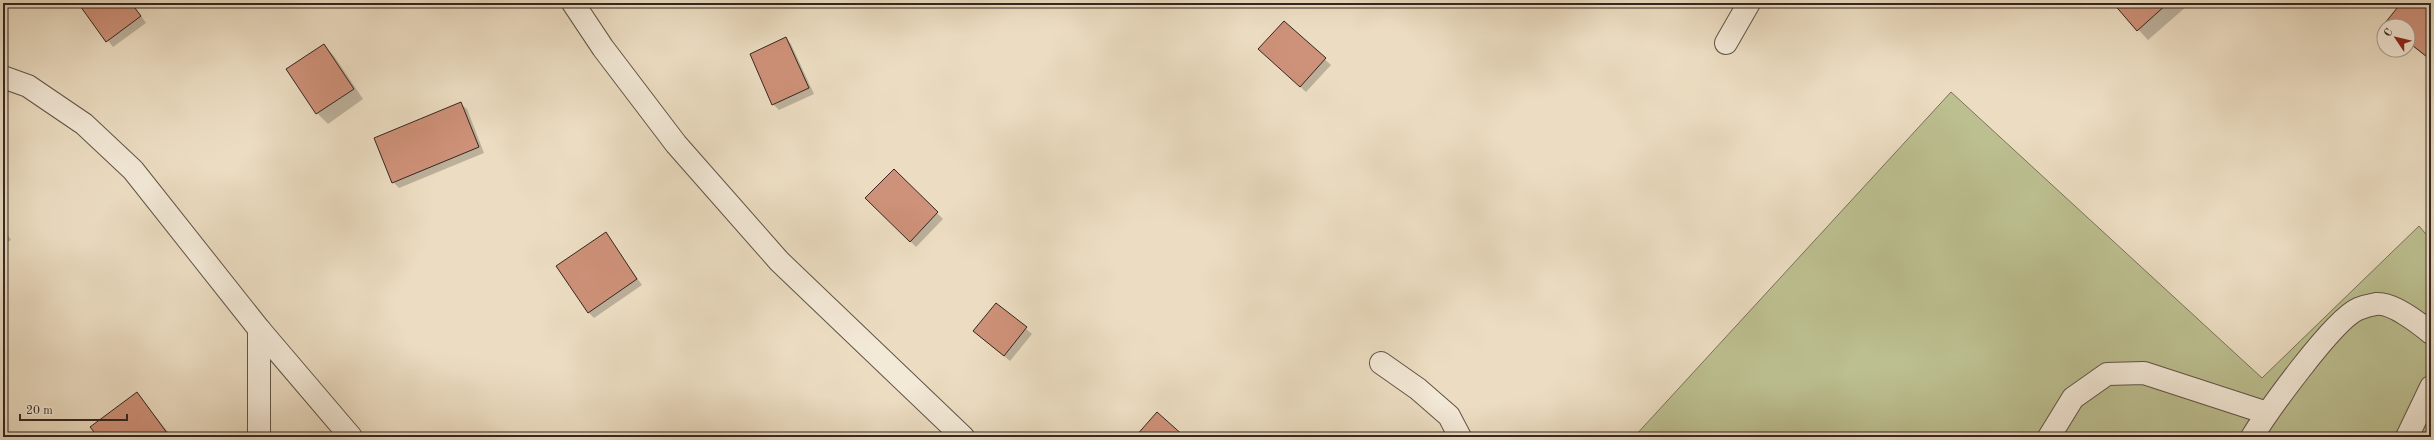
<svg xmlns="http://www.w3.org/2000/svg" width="2434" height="440" viewBox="0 0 2434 440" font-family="'Old Standard TT',serif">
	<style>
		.green { fill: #bcbf90; stroke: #787358 }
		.shadow { fill: #0003 }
		.building { fill: #ce9179; stroke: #332720 }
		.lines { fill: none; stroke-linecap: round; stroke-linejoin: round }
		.minor-casing { stroke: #615448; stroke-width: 24 }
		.minor { stroke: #f3e9d7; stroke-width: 22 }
	</style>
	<rect width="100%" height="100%" fill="#ecddc2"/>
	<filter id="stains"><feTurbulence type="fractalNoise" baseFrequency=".005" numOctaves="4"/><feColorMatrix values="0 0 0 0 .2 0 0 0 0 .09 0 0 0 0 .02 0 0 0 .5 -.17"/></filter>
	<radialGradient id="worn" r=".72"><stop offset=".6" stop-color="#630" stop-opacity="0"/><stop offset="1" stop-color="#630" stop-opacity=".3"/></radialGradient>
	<path class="green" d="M1951,92L2262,378L2419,226L2431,240V437H1634Z"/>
	<g class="shadow">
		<path d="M79,3H132L146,23L113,47Z"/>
		<path d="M2114,3H2184L2187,6L2148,40Z"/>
		<path d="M2403,3H2431V61L2408,42V26H2390Z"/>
		<path d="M1284,22L1331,65L1306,92L1265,55Z"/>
		<path d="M786,38L791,44L814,94L779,110L773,104Z"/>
		<path d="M324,45L334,56L363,99L328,124L317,113L287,69Z"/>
		<path d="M461,104L467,109L484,153L399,188L393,182Z"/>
		<path d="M894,170L943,219L916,247L867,198Z"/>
		<path d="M3,228L11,240L3,245Z"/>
		<path d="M606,234L642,285L594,318L588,312Z"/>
		<path d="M996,304L1032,334L1010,361L980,337Z"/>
		<path d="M137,393L172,437H99Z"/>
	</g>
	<g class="building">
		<path d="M78,3H131L141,16L106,42Z"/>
		<path d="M2113,3H2168L2137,31Z"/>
		<path d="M2401,3H2431V60L2408,42V26H2389L2385,23Z"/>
		<path d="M1284,21L1326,58L1300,87L1258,49Z"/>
		<path d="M786,37L809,88L772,105L750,54Z"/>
		<path d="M324,44L354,89L316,114L286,69Z"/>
		<path d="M461,102L479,147L392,183L374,138Z"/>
		<path d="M894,169L938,212L910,242L865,198Z"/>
		<path d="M606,232L637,279L588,313L556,266Z"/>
		<path d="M996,303L1027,327L1004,356L973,331Z"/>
		<path d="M137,392L170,437H98L90,427Z"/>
		<path d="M1157,412L1185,437H1135Z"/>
	</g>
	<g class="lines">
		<defs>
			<g id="minor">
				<path d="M573,3L603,48L676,144L779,261L963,437"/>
				<path d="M1726,43L1749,3"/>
				<path d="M3,77L28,86L84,124L133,170L259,329L351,437"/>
				<path d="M1381,363L1418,389L1449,416L1460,437"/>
				<path d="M259,437V329"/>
				<path d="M2049,437L2073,398L2107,374L2144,373L2267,413"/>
				<path d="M2252,437C2268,411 2333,320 2358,309C2363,307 2370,305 2376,304C2392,302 2419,323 2431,333"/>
				<path d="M2407,437L2431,387"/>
			</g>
		</defs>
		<use href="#minor" class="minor-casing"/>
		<use href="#minor" class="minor"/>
	</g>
	<rect width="2434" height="440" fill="none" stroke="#ecddc2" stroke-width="16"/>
	<rect x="4" y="4" width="2426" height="432" fill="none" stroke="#332720" stroke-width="2"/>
	<rect x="8" y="8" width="2418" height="424" fill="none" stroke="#332720"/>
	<g transform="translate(2396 38) rotate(305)"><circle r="19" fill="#f3e9d7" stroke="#a69b8e"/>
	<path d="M0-3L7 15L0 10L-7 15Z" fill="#8f2418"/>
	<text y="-6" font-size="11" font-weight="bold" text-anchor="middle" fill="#332720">С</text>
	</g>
	<path d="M20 414v6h107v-6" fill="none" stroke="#332720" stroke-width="2"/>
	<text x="26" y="414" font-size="12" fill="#332720" stroke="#f3e9d7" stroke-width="3" paint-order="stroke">20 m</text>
	<rect width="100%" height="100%" filter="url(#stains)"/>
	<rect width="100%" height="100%" fill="url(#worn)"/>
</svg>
